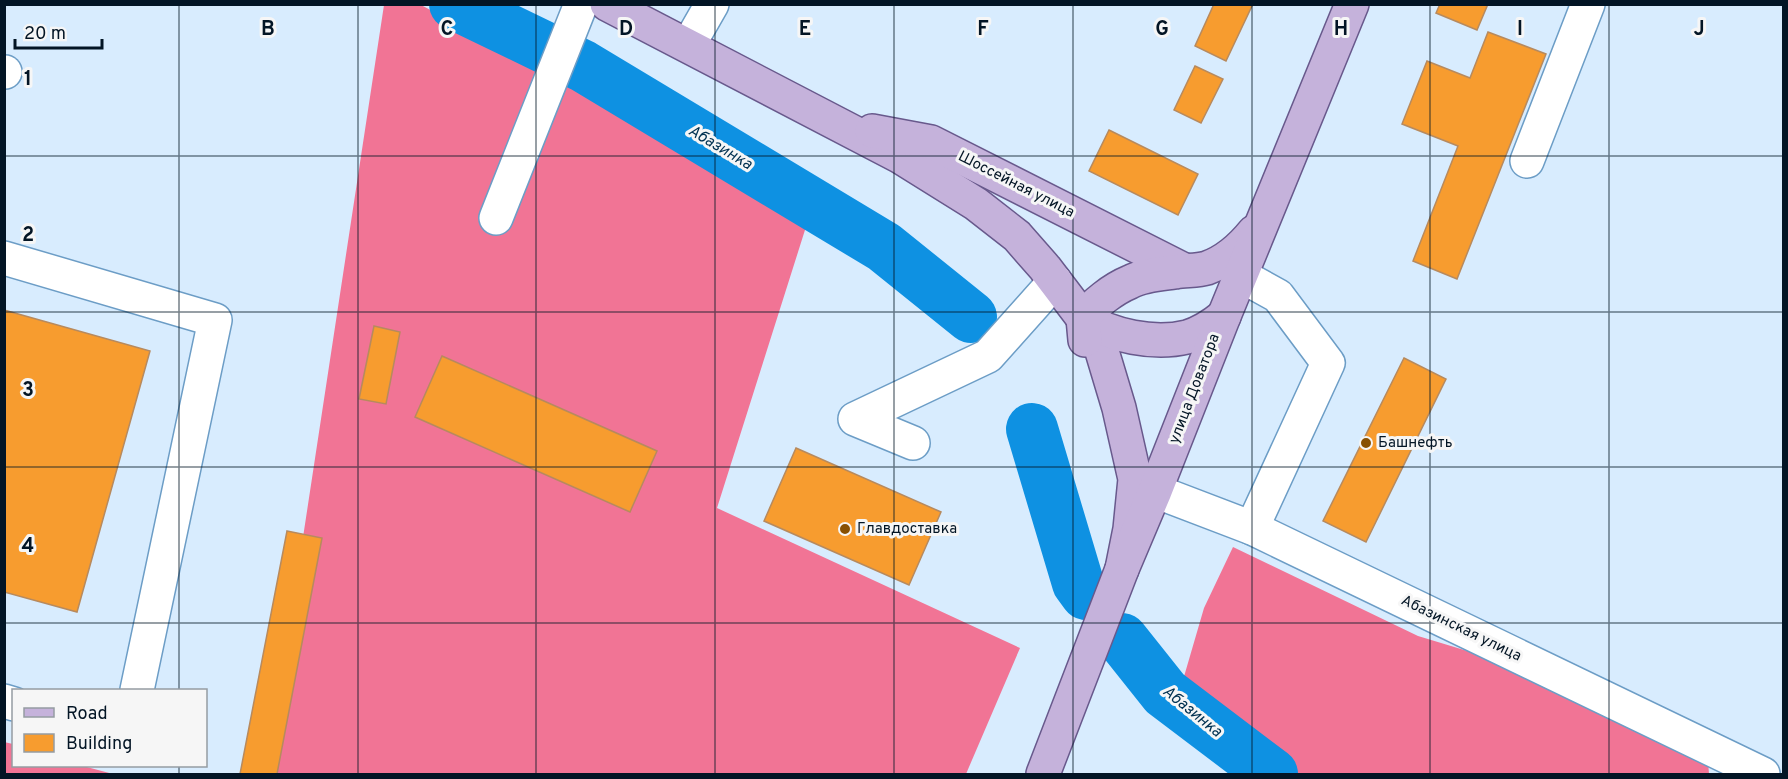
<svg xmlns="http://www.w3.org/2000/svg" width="1788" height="779" viewBox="0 0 1788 779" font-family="Overpass,sans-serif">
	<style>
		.forest { fill: #f17495 }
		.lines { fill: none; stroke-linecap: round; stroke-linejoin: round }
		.river { stroke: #0e91e2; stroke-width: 52 }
		.building { fill: #f79c2f; stroke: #b78a5e; stroke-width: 1.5 }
		.minor-casing { stroke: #6c9dc6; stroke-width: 36 }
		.major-casing { stroke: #68598c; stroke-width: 36 }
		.minor { stroke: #fff; stroke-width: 33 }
		.major { stroke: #c5b2db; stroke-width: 33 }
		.grid { fill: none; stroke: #031525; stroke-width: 1.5; stroke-opacity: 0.55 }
		.poi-dot { fill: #885002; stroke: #f6f6f6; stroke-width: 2 }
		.labels { text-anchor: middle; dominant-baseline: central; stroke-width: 6; stroke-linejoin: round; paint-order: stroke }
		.street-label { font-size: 15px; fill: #031525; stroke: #f6f6f6 }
		.poi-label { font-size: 15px; fill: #031525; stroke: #f6f6f6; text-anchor: start }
		.water-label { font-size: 16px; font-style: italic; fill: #013151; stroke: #f6f6f6 }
		.grid-label { font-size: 20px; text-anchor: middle; font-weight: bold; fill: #031525; stroke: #f6f6f6; stroke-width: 6; stroke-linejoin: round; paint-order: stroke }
	</style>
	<rect width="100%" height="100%" fill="#d8ecfe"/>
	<g class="forest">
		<path d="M384,5H421L811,211L717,508L1020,648L966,774H267Z"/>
		<path d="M1233,547L1418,636L1580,685L1708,761L1709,774H1244L1169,728L1204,608Z"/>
		<path d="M4,742L13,744L14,766H83L113,774H5Z"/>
	</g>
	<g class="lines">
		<g class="river">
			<path d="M455,4L583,66L884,247L971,317"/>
			<path d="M1032,429L1078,583L1086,594"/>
			<path d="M1122,639L1165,693L1272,774"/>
		</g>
	</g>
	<g class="building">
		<path d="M1214,4H1249L1252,6L1226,61L1195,46Z"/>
		<path d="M1440,4H1488L1477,30L1436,13Z"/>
		<path d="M1488,32L1546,54L1457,279L1413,261L1458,146L1402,124L1427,61L1470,78Z"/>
		<path d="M1195,66L1223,79L1201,123L1174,110Z"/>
		<path d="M1109,130L1198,174L1178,215L1089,171Z"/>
		<path d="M4,310L150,351L77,612L4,592Z"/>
		<path d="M374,326L400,332L386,404L359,399Z"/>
		<path d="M442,356L657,451L630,512L415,417Z"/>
		<path d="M1404,358L1446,379L1366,542L1323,521Z"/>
		<path d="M796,448L941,512L909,585L764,521Z"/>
		<path d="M287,531L322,538L277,774H240Z"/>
	</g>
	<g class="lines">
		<defs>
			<g id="minor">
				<path d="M692,39L712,4"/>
				<path d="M4,72H5"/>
				<path d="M1527,161L1588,4"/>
				<path d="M496,218L581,4"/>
				<path d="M4,258L215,320L137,690"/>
				<path d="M1240,275L1278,296L1328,363L1252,528"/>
				<path d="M913,443L855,419L988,356L1055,281"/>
				<path d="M1155,491L1252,528L1763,774"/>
				<path d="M4,701L14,704"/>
			</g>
			<g id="major">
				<path d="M607,4L899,156L976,204L1017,236L1045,268L1083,318L1101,348L1119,408L1135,479L1130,529L1122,569"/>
				<path d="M872,131L931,142L1184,270"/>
				<path d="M1083,318C1111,336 1154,345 1187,337C1201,333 1213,325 1224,316"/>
				<path d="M1085,340L1083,318C1094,304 1113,289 1130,282C1143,275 1160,274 1175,272C1185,270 1197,271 1207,268C1227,261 1241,248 1254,232"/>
				<path d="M1043,774L1122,569L1155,491L1224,316L1352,4"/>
			</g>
		</defs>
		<use href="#minor" class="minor-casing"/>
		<use href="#major" class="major-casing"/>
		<use href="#minor" class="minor"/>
		<use href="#major" class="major"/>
	</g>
	<path class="grid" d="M179,4V690M358,4V774M536,4V774M715,4V774M894,4V774M1073,4V774M1252,4V774M1430,4V774M1609,4V774M4,156H1784M4,312H1784M4,467H1784M4,623H1784M179,766V774"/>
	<g class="poi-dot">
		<circle cx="1366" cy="443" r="6"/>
		<circle cx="845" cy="529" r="6"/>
	</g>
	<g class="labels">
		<g class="street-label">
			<text transform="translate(1016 185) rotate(27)">Шоссейная улица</text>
			<text transform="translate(1195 389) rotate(-69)">улица Доватора</text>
			<text transform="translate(1461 629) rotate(26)">Абазинская улица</text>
		</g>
		<g class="poi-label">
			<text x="1378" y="443">Башнефть</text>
			<text x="857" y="529">Главдоставка</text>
		</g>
		<g class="water-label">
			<text transform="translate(720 148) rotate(31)">Абазинка</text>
			<text transform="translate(1192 712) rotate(39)">Абазинка</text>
		</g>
	</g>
	<g class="grid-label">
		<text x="268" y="35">B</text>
		<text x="447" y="35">C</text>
		<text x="626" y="35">D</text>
		<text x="805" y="35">E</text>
		<text x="983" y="35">F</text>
		<text x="1162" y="35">G</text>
		<text x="1341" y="35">H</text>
		<text x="1520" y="35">I</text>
		<text x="1699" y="35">J</text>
		<text x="28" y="85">1</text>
		<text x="28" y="241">2</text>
		<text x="28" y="396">3</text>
		<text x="28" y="552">4</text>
	</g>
	<rect width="1788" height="779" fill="none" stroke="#031525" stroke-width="12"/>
	<rect x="12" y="689" width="195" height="78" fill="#f6f6f6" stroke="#959ca2" stroke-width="1.5"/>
	<rect x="24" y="708" width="30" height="9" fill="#c5b2db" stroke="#959ca2" stroke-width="1.5"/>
	<text x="66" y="719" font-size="18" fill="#031525">Road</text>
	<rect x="24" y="734" width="30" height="18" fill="#f79c2f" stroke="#959ca2" stroke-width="1.5"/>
	<text x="66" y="749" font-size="18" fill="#031525">Building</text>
	<path d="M15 39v9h87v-9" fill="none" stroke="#031525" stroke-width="3"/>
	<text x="24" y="39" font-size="18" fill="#031525" stroke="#f6f6f6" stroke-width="4.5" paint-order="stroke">20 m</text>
</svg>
